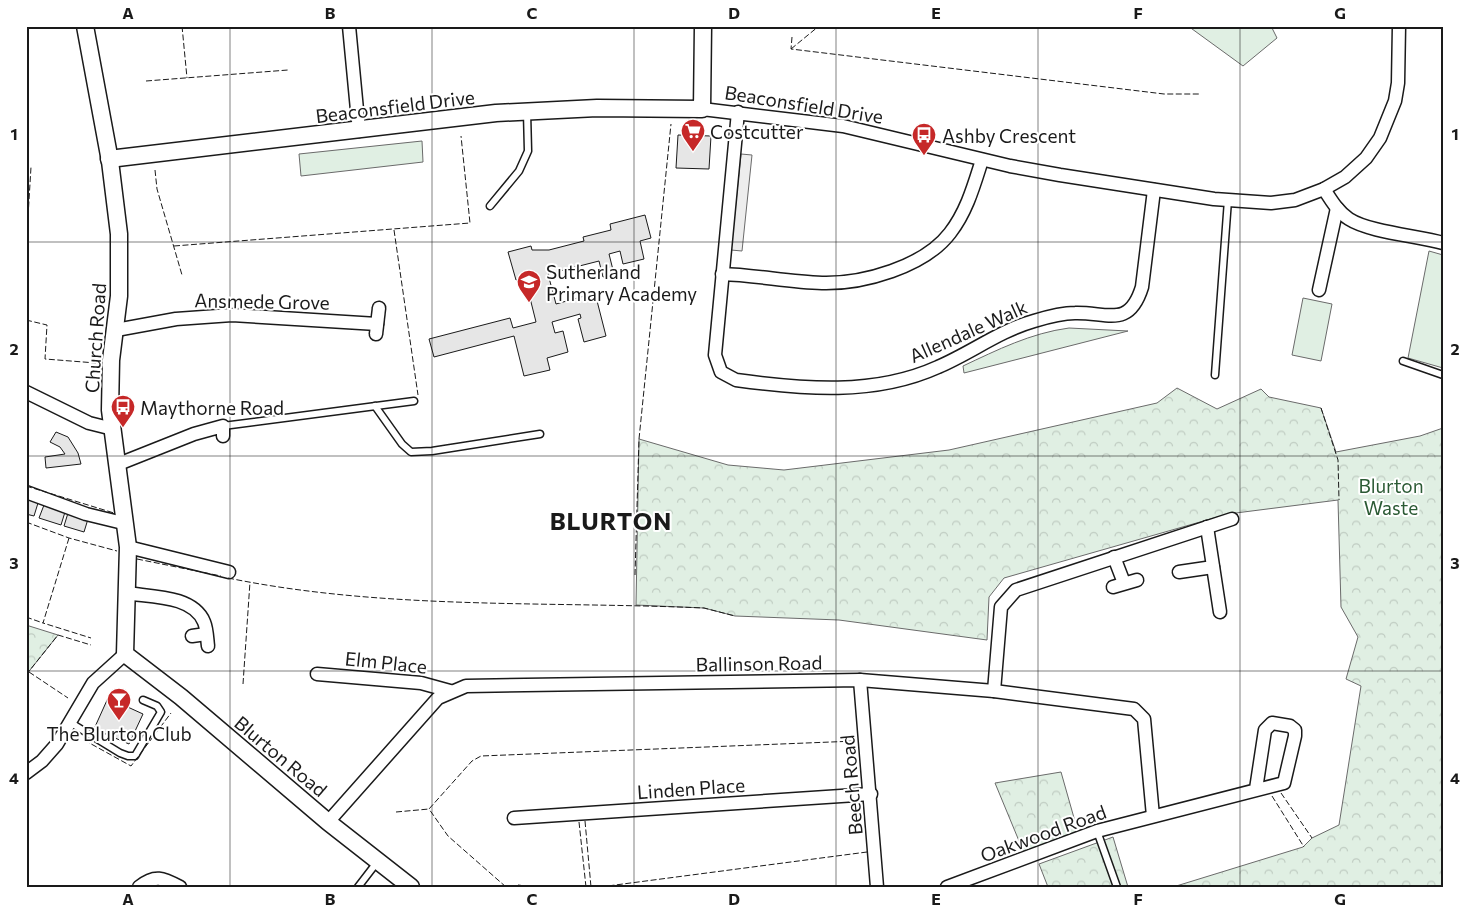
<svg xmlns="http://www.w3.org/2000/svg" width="1469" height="913" viewBox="0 0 1469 913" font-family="Commissioner,sans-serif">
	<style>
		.green { fill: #e0efe3; stroke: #6a6a6a }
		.forest { fill: url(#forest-crowns); stroke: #6a6a6a }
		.parking { fill: #ededed; stroke: #6a6a6a }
		.building { fill: #e6e6e6; stroke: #1a1a1a }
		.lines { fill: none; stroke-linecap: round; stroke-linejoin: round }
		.lane-casing { stroke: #1a1a1a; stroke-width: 9 }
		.street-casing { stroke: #1a1a1a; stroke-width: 15 }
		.secondary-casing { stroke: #1a1a1a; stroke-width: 19 }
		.lane { stroke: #fff; stroke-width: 6 }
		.street { stroke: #fff; stroke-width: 12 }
		.secondary { stroke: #fff; stroke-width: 16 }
		.fence { stroke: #1a1a1a; stroke-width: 1; stroke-dasharray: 6 2.5; stroke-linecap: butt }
		.grid { fill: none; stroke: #1a1a1a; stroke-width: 1; stroke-opacity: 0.55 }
		.labels { text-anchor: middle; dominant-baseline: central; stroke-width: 4; stroke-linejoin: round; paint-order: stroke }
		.street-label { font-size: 19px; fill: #1a1a1a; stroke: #fff }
		.poi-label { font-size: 19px; fill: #1a1a1a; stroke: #fff; text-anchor: start }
		.park-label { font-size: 19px; fill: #2b5a34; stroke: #fff }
		.district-label { font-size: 24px; font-weight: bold; letter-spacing: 1px; fill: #1a1a1a; stroke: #fff }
		.neatline { fill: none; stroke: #1a1a1a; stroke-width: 2 }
		.grid-label { font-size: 16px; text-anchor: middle; font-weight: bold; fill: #1a1a1a }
	</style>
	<defs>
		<pattern id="forest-crowns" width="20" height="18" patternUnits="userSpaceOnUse" patternTransform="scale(1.25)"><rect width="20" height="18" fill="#e0efe3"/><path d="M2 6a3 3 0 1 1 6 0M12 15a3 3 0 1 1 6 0" fill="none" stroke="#c0ccc2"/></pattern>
	</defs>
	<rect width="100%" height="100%" fill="#fff"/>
	<g class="green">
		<path d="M1188,26H1271L1277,38L1243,66Z"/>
		<path d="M422,141L423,162L301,176L299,154Z"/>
		<path d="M1429,251L1443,255V368L1408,358Z"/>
		<path d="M1303,298L1332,304L1321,361L1292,355Z"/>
		<path d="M1069,328L1128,331L964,373L963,366C997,350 1031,333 1069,328Z"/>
	</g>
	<g class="forest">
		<path d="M1177,388L1217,409L1261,389L1269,397L1321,408L1336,452L1420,436L1443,428V887H1173L1303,847L1312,838L1339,825L1361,686L1346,679L1358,637L1341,607L1338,500L1228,514L1004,578L989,597L987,640L839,620L735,616L704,608L636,605L639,439L728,465L784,470L949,450L1157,403Z"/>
		<path d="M26,625L58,635L26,675Z"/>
		<path d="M1061,772L1078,832L1024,853L995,783Z"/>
		<path d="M1113,837L1128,887H1048L1039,864Z"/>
	</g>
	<path class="parking" d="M741,154L752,155L742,251L731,250Z"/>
	<g class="building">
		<path d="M678,135L711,136L709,169L676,168Z"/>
		<path d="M645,215L651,238L640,241L644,259L623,264L620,251L609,254L614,274L603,277L599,261L548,274L556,304L595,293L606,336L584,342L578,319L581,318L580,314L552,322L555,333L563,331L568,352L547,358L550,370L524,376L514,336L434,357L429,339L510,318L513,328L536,322L525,278L516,280L508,252L531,246L532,250H549L584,241L583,237L611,230L610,224Z"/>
		<path d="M56,432L68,437L78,453L81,464L46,468L45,457L65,454L60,447L50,442Z"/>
		<path d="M26,499L38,503L34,516L26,514Z"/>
		<path d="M44,505L65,512L61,525L39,518Z"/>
		<path d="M68,513L88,519L84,532L64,526Z"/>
		<path d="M108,698L143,714L129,744L94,729Z"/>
	</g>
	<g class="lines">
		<defs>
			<g id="lane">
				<path d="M490,206L519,171L528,151L527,112"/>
				<path d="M1403,361L1443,375"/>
				<path d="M1215,375L1228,200"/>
				<path d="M375,406L402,444L411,452L432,451L540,434"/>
				<path d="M223,426L414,401"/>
				<path d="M71,723L120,753L128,756H135L161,712L157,706L143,700"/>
				<path d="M1097,831L1117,887"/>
				<path d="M358,887L378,861"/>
			</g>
			<g id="street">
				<path d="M349,26L359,131"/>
				<path d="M702,109L843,126L1010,166L1060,175L1214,199L1271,203L1295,200L1324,189L1345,177L1366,158L1380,138L1395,101L1398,83L1399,26"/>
				<path d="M738,112L715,355L721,372L736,380C803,389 874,396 938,367C971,353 999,331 1034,321C1047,317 1061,313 1075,313C1107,312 1129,329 1142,287L1154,190"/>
				<path d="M1324,189C1331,200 1338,212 1349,219C1369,232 1418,236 1443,243"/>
				<path d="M722,274C755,275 789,282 822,283C863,284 924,267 950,233C967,211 974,185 982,160"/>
				<path d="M1319,290L1337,208"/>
				<path d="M116,330L176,319L232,315L377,324"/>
				<path d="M376,334L379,308"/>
				<path d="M26,392L89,423L113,429"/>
				<path d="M116,465L194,434L223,426V436"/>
				<path d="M26,492L86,514L123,523"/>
				<path d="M1207,527L1220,612"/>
				<path d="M128,547L229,572"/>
				<path d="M1114,557L1124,583"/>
				<path d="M1179,572L1213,567"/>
				<path d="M1113,587L1137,580"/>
				<path d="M126,593C150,597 193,595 204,622C207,629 207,638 208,646"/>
				<path d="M192,636L206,634"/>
				<path d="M317,674L421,683L450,691"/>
				<path d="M860,680L877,887"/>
				<path d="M994,691L1001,607L1016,590L1232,519"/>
				<path d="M26,773L42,761L57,744L93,683L125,654"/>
				<path d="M514,818L871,794"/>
				<path d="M328,822L438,698L466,686L860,680L994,691L1134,709L1144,719L1153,816"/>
				<path d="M139,887C155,874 163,878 180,887"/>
				<path d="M947,887L1097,831L1284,783L1295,736V730L1290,726L1272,723L1265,730L1256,789"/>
			</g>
			<g id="secondary">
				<path d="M85,26L110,161L119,234V296L111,360L110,410L128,547L125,654L181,697L328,822L411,887"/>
				<path d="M109,159L496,113L597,108L702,109L703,26"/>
			</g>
		</defs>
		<use href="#lane" class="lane-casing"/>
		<use href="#street" class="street-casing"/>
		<use href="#secondary" class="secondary-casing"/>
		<use href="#lane" class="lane"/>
		<use href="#street" class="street"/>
		<use href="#secondary" class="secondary"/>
		<g class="fence">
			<path d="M182,26L187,78"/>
			<path d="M792,37L791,49L1164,94H1201"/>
			<path d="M791,49L819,26"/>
			<path d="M146,81L288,70"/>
			<path d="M155,170L157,189L182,275"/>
			<path d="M394,230L418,395"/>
			<path d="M174,246L470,223L461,136"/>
			<path d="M26,250L31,167"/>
			<path d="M26,320L47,325L45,359L96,363"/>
			<path d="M1321,408L1338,460L1339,500"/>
			<path d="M26,486L114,513"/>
			<path d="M26,522L69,538L117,551"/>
			<path d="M69,538L43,623L91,638"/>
			<path d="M137,559L221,576"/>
			<path d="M635,575L639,439L671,124"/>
			<path d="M228,578C385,610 545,601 704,608L735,616"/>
			<path d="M26,617L43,623"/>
			<path d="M29,672L68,698"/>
			<path d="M26,675L58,635L91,645"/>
			<path d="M243,684L250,582"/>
			<path d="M84,740L131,766L171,713"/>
			<path d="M1281,793L1312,838"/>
			<path d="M1272,796L1304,847"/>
			<path d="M396,812L429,809"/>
			<path d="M585,821L591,887"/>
			<path d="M579,822L586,887"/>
			<path d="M506,887L448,836L429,809L472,761L481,756L856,741"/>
			<path d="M516,887L518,885L533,887"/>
			<path d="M600,887L867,852"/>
		</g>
	</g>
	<path class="grid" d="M230,26V887M432,26V887M634,26V887M836,26V887M1038,26V887M1240,26V887M26,242H1443M26,456H1443M26,671H1443"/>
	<defs>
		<symbol id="supermarket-pin" viewBox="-11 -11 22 30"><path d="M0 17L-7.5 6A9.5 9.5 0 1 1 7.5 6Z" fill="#c62828" stroke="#fff"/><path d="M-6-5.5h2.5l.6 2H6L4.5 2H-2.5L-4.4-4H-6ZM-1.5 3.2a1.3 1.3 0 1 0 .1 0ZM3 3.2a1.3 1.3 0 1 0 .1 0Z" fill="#fff"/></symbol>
		<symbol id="bus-pin" viewBox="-11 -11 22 30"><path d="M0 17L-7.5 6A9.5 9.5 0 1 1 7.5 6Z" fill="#c62828" stroke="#fff"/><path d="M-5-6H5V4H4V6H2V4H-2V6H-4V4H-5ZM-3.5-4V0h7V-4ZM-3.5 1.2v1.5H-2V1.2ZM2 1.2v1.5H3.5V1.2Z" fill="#fff"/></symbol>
		<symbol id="school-pin" viewBox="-11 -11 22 30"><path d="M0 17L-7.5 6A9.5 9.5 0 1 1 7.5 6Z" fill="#c62828" stroke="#fff"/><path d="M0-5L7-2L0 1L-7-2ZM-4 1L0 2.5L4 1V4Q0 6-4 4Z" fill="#fff"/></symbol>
		<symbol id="bar-pin" viewBox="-11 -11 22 30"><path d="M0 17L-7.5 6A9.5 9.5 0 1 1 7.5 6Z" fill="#c62828" stroke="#fff"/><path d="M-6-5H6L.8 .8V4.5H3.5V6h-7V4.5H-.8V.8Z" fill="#fff"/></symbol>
	</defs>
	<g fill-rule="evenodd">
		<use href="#supermarket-pin" x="679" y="117" width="28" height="38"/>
		<use href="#bus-pin" x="910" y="121" width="28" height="38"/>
		<use href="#school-pin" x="515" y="268" width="28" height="38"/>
		<use href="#bus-pin" x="109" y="393" width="28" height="38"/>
		<use href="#bar-pin" x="105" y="686" width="28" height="38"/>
	</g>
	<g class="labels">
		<g class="street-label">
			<text transform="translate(804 104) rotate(9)">Beaconsfield Drive</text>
			<text transform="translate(395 106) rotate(-7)">Beaconsfield Drive</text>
			<text transform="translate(262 301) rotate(1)">Ansmede Grove</text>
			<text transform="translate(968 331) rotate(-24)">Allendale Walk</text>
			<text transform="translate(95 338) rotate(-86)">Church Road</text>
			<text transform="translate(386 662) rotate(6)">Elm Place</text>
			<text transform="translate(759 663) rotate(-1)">Ballinson Road</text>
			<text transform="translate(281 756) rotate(40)">Blurton Road</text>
			<text transform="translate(851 785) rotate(-95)">Beech Road</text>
			<text transform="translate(691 788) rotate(-4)">Linden Place</text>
			<text transform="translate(1043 833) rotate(-20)">Oakwood Road</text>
		</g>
		<g class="poi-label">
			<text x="710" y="131">Costcutter</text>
			<text x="942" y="135">Ashby Crescent</text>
			<text x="546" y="271">Sutherland<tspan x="546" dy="22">Primary Academy</tspan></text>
			<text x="140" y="407">Maythorne Road</text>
			<text x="119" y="733" text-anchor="middle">The Blurton Club</text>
		</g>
		<g class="park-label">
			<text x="1391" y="485">Blurton<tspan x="1391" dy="22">Waste</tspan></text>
		</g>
		<g class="district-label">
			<text x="611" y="520">BLURTON</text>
		</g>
	</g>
	<rect width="1469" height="913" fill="none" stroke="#ffffff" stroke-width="55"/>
	<rect x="28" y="28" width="1414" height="858" class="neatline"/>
	<g class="grid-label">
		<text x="128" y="19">A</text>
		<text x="330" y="19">B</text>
		<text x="532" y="19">C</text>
		<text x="734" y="19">D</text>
		<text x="936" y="19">E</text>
		<text x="1138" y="19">F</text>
		<text x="1340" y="19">G</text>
		<text x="14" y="140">1</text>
		<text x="1455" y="140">1</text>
		<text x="14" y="355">2</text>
		<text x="1455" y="355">2</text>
		<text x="14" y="569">3</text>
		<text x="1455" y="569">3</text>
		<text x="14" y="784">4</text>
		<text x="1455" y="784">4</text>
		<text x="128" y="905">A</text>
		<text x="330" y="905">B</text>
		<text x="532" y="905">C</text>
		<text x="734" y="905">D</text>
		<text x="936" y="905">E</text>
		<text x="1138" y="905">F</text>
		<text x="1340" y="905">G</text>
	</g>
</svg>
